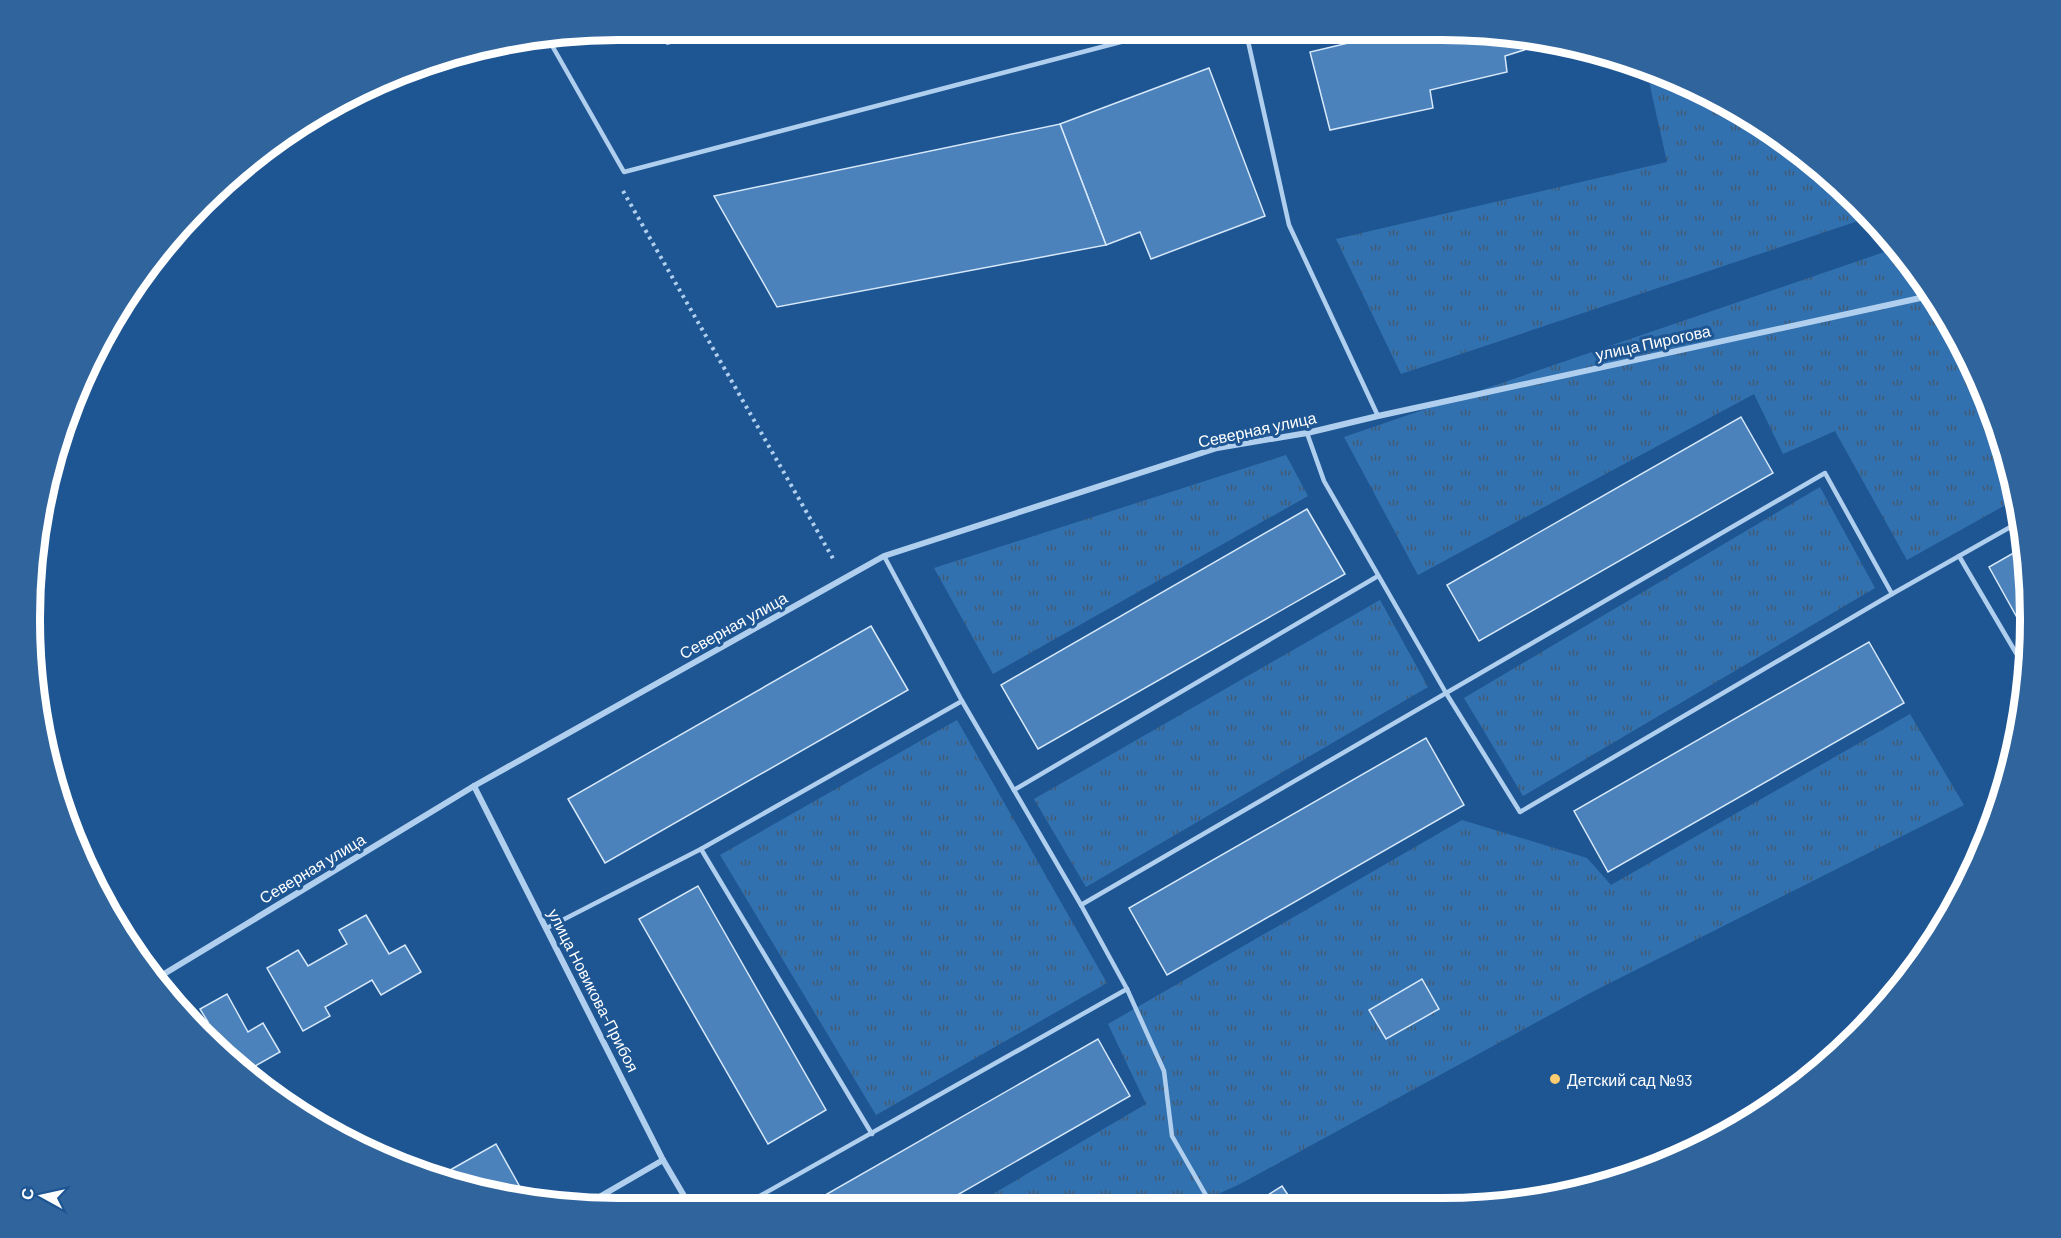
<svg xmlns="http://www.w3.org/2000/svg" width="2061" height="1238" viewBox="0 0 2061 1238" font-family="Barlow,sans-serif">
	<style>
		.grass { fill: url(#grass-tufts) }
		.building { fill: #4b82bb; stroke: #d6e8fa; stroke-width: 1.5 }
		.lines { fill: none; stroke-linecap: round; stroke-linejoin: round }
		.path { stroke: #b0cfee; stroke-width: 4; stroke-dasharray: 3 4.5; stroke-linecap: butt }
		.service { stroke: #b0cfee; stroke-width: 4.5 }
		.minor { stroke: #b0cfee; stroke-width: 6 }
		.poi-dot { fill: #fdcd6f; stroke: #1e5693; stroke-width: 2 }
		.labels { text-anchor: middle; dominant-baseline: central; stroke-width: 6; stroke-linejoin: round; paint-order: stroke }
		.street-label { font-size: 16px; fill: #fff; stroke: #1e5693 }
		.poi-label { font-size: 16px; fill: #fff; stroke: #1e5693; text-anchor: start }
		.rim { fill: none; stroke: #fff; stroke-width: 8 }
	</style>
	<defs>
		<pattern id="grass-tufts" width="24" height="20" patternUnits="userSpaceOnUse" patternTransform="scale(1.5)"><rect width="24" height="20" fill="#3271b0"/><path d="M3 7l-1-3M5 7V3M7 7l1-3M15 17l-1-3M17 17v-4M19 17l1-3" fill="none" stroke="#425b74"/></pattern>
	</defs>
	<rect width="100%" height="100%" fill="#1e5693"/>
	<g class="grass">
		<path d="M1646,68L1770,129L1859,203L1870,217L1401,374L1336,239L1667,162Z"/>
		<path d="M1896,248L1932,292L1986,394L2018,498L1907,560L1835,431L1783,454L1754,394L1418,575L1344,437Z"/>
		<path d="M1286,455L1308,496L993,674L934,568Z"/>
		<path d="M1820,487L1875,588L1523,796L1464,698Z"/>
		<path d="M1380,600L1428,687L1086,887L1034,799Z"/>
		<path d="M1910,714L1964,805L1592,992L1240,1184L1196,1204L974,1205L1146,1104L1108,1024L1462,820L1587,858L1611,885Z"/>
		<path d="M957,720L1107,983L876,1115L720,855Z"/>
	</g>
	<g class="building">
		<path d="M1481,31L1543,44L1505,56L1507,72L1430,90L1433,108L1330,130L1310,52L1395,32Z"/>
		<path d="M712,34L667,44L664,35Z"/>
		<path d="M1209,68L1265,216L1151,259L1140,232L1106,245L1060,124Z"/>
		<path d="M1060,124L1106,245L777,307L714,196Z"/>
		<path d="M1741,417L1773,473L1479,641L1447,585Z"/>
		<path d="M1307,509L1345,574L1038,749L1001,685Z"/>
		<path d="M2024,547L2031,619L2029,639L1989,567Z"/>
		<path d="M871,626L908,690L605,863L568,799Z"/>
		<path d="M1869,642L1904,703L1608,872L1574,811Z"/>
		<path d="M1426,738L1464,805L1167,975L1129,908Z"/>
		<path d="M698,886L826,1110L768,1144L639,919Z"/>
		<path d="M366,915L389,954L405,945L421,972L381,995L372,980L325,1007L330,1016L303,1031L267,968L298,950L308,966L347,944L339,930Z"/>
		<path d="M1422,979L1439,1009L1386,1039L1369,1010Z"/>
		<path d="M227,994L248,1032L263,1023L280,1052L246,1071L196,1028L208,1022L200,1009Z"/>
		<path d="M1098,1039L1130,1096L940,1205L806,1206Z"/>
		<path d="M496,1144L525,1196L436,1178Z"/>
		<path d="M1282,1186L1294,1204H1262L1260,1200Z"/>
	</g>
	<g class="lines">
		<path class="path" d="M623,191L835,562"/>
		<g class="service">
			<path d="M1246,32L1289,225L1378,416"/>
			<path d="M546,35L624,172L1155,33"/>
			<path d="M1307,433L1324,481L1446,693L1520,812L1892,594"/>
			<path d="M1959,556L2026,670"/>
			<path d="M962,701L1081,905L1825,473L1892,594L2021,521"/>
			<path d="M1014,790L1378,576"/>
			<path d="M701,849L872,1134"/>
			<path d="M547,928L701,849L962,701L884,556"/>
			<path d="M1127,989L1164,1071L1172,1136L1211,1204"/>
			<path d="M742,1206L1127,989L1081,905"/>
		</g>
		<g class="minor">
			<path d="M474,786L663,1160L690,1206"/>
			<path d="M154,980L474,786L884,556L1217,448L1307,433L1378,416L1934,295"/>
			<path d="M582,1207L663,1160"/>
		</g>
	</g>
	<circle class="poi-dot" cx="1555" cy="1079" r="6"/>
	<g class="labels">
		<g class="street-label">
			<text transform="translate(1653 342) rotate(-12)">улица Пирогова</text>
			<text transform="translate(1257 429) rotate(-12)">Северная улица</text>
			<text transform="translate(733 625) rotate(-29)">Северная улица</text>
			<text transform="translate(312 868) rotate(-31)">Северная улица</text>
			<text transform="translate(594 990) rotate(63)">улица Новикова-Прибоя</text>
		</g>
		<g class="poi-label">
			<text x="1567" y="1079">Детский сад №93</text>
		</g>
	</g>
	<path d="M0 0H2061V1238H0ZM618 40H1442A578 578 0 0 1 2020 618V620A578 578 0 0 1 1442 1198H618A578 578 0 0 1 40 620V618A578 578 0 0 1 618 40Z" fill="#30649c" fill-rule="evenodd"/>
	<path class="rim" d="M618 40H1442A578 578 0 0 1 2020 618V620A578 578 0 0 1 1442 1198H618A578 578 0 0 1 40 620V618A578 578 0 0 1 618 40Z"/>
	<g transform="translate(42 1196) rotate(278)" stroke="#1e5693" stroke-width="4.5" paint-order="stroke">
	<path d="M0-4.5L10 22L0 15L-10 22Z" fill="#ffffff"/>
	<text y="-9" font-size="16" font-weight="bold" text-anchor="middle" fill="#ffffff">С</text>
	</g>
</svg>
